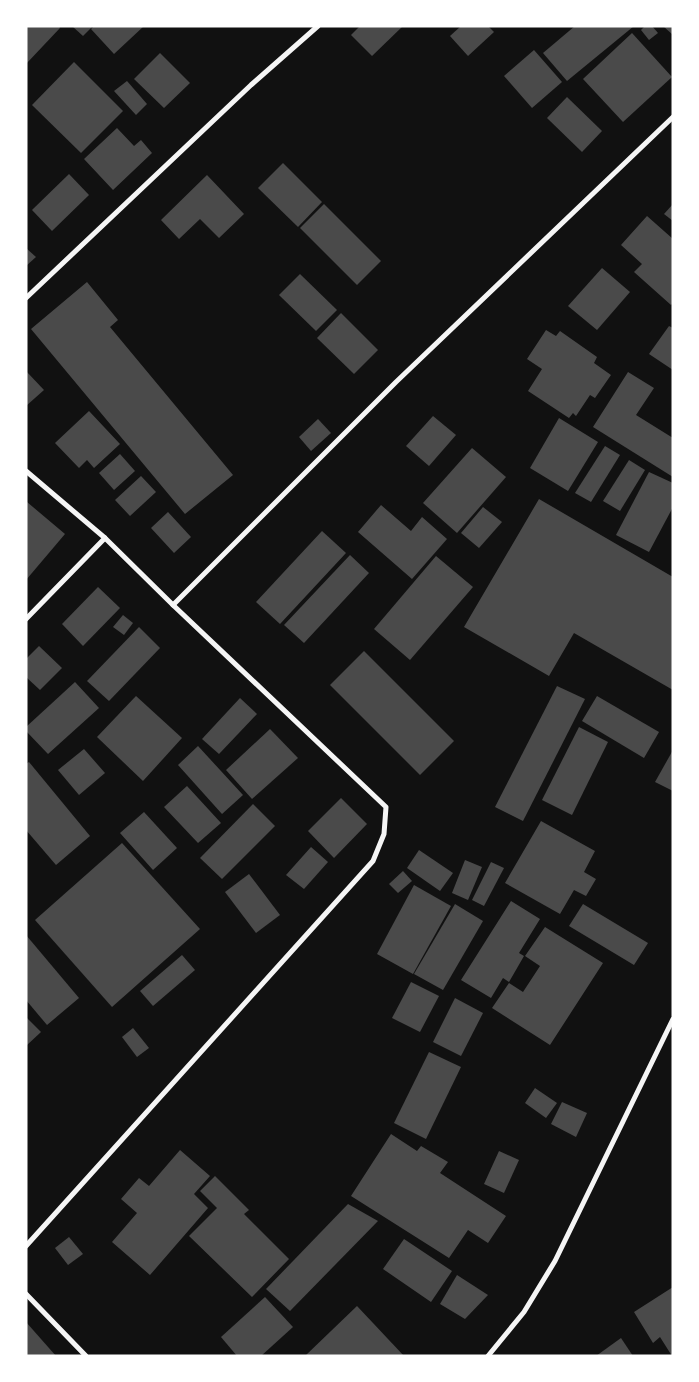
<svg xmlns="http://www.w3.org/2000/svg" width="699" height="1382" viewBox="0 0 699 1382" font-family="Signika,sans-serif">
	<style>
		.building { fill: #4a4a4a }
		.lines { fill: none; stroke-linecap: round; stroke-linejoin: round }
		.minor { stroke: #f5f5f5; stroke-width: 5 }
	</style>
	<rect width="100%" height="100%" fill="#111"/>
	<g class="building">
		<path d="M26,26H59L60,28L26,64Z"/>
		<path d="M72,26H93L83,36Z"/>
		<path d="M94,26H144L114,54L91,29Z"/>
		<path d="M360,26H403L372,56L351,35Z"/>
		<path d="M461,26H488L494,32L468,56L450,36Z"/>
		<path d="M575,26H634L567,81L543,53Z"/>
		<path d="M645,26H652L658,33L649,40L641,30Z"/>
		<path d="M663,26H673V35Z"/>
		<path d="M632,33L672,77L623,122L583,79Z"/>
		<path d="M534,50L562,82L532,108L504,76Z"/>
		<path d="M160,53L190,83L164,108L134,79Z"/>
		<path d="M74,62L123,111L81,153L32,105Z"/>
		<path d="M127,81L147,104L136,115L114,91Z"/>
		<path d="M567,97L602,131L582,152L547,118Z"/>
		<path d="M117,128L134,146L141,140L152,153L113,190L84,159Z"/>
		<path d="M283,163L322,202L298,227L258,188Z"/>
		<path d="M69,174L89,195L52,231L32,210Z"/>
		<path d="M207,175L244,214L219,238L200,219L179,239L161,220Z"/>
		<path d="M324,204L381,261L357,285L300,228Z"/>
		<path d="M673,204V221L664,214Z"/>
		<path d="M647,216L673,239V303L671,305L634,272L642,264L621,245Z"/>
		<path d="M26,248L36,257L26,266Z"/>
		<path d="M602,268L630,292L597,330L568,306Z"/>
		<path d="M300,274L337,310L316,331L279,295Z"/>
		<path d="M87,282L118,320L110,327L233,475L185,514L31,329Z"/>
		<path d="M341,313L378,350L354,374L317,338Z"/>
		<path d="M669,326L673,328V370L649,354Z"/>
		<path d="M546,330L556,336L560,331L597,357L594,363L611,375L595,398L590,395L576,416L573,413L569,418L528,391L542,369L527,359Z"/>
		<path d="M26,371L44,390L26,406Z"/>
		<path d="M628,372L654,388L636,415L673,438V477L593,427Z"/>
		<path d="M89,411L120,444L94,468L87,460L79,468L55,443Z"/>
		<path d="M433,416L456,435L429,466L406,446Z"/>
		<path d="M559,418L598,442L568,491L530,468Z"/>
		<path d="M318,419L331,433L311,451L299,437Z"/>
		<path d="M605,446L620,455L591,502L575,493Z"/>
		<path d="M472,448L506,477L457,533L423,503Z"/>
		<path d="M120,454L135,471L114,490L99,473Z"/>
		<path d="M629,460L645,470L620,511L603,501Z"/>
		<path d="M649,472L673,483V507L649,552L616,535Z"/>
		<path d="M141,476L156,492L130,516L115,500Z"/>
		<path d="M539,499L673,577V690L574,633L549,676L464,627Z"/>
		<path d="M27,502L65,534L26,580V503Z"/>
		<path d="M381,505L411,531L422,517L447,539L412,579L358,532Z"/>
		<path d="M483,507L502,522L479,548L461,533Z"/>
		<path d="M168,512L191,537L174,553L151,528Z"/>
		<path d="M322,531L346,553L280,624L256,602Z"/>
		<path d="M350,555L369,573L304,643L284,625Z"/>
		<path d="M436,556L473,587L410,660L374,629Z"/>
		<path d="M98,587L120,608L83,646L62,624Z"/>
		<path d="M123,615L133,623L124,635L113,627Z"/>
		<path d="M139,627L160,648L109,701L87,681Z"/>
		<path d="M39,646L62,668L40,690L26,677V659Z"/>
		<path d="M364,651L454,741L420,775L330,685Z"/>
		<path d="M75,682L99,708L48,754L26,731V727Z"/>
		<path d="M557,686L585,699L523,821L495,807Z"/>
		<path d="M136,696L182,738L143,781L97,737Z"/>
		<path d="M597,696L659,732L644,758L582,721Z"/>
		<path d="M240,698L257,714L219,754L202,739Z"/>
		<path d="M579,727L608,742L572,815L542,800Z"/>
		<path d="M270,729L298,758L252,799L226,770Z"/>
		<path d="M198,746L243,795L222,814L178,765Z"/>
		<path d="M84,749L105,773L79,795L58,770Z"/>
		<path d="M673,750V791L655,782Z"/>
		<path d="M29,762L90,836L56,865L26,830V764Z"/>
		<path d="M187,786L221,823L198,843L164,807Z"/>
		<path d="M341,798L367,824L334,858L308,831Z"/>
		<path d="M253,804L275,826L222,879L200,858Z"/>
		<path d="M144,812L177,848L153,870L120,833Z"/>
		<path d="M541,821L595,851L584,872L596,879L586,896L574,890L560,914L505,883Z"/>
		<path d="M122,843L200,929L112,1007L35,920Z"/>
		<path d="M311,847L328,862L304,889L286,875Z"/>
		<path d="M419,850L453,873L440,891L407,868Z"/>
		<path d="M465,860L482,867L468,900L452,893Z"/>
		<path d="M491,862L504,868L484,906L472,900Z"/>
		<path d="M403,871L412,881L398,893L389,884Z"/>
		<path d="M249,874L280,915L256,933L225,892Z"/>
		<path d="M414,885L451,906L413,974L377,954Z"/>
		<path d="M511,901L540,919L519,953L524,956L509,982L503,978L491,998L461,980Z"/>
		<path d="M455,904L483,921L443,990L414,974Z"/>
		<path d="M583,904L648,943L634,965L569,926Z"/>
		<path d="M545,927L603,963L550,1045L492,1008L509,983L523,992L540,966L525,956Z"/>
		<path d="M26,935L79,998L47,1025L26,1000Z"/>
		<path d="M182,955L195,970L153,1006L140,991Z"/>
		<path d="M411,982L439,996L420,1032L392,1018Z"/>
		<path d="M455,998L483,1013L461,1056L433,1042Z"/>
		<path d="M26,1017L41,1032L26,1046Z"/>
		<path d="M133,1028L149,1048L137,1057L122,1037Z"/>
		<path d="M429,1052L461,1067L426,1139L394,1123Z"/>
		<path d="M535,1088L557,1103L546,1118L525,1103Z"/>
		<path d="M562,1102L587,1113L576,1137L551,1124Z"/>
		<path d="M391,1134L417,1151L421,1146L448,1162L440,1173L506,1216L488,1243L468,1230L449,1258L351,1196Z"/>
		<path d="M180,1150L210,1176L194,1194L208,1208L150,1275L112,1242L137,1213L121,1199L139,1178L149,1186Z"/>
		<path d="M499,1151L519,1160L504,1193L484,1184Z"/>
		<path d="M215,1176L249,1210L244,1214L289,1259L252,1297L189,1236L217,1208L200,1191Z"/>
		<path d="M348,1204L378,1221L290,1311L266,1289Z"/>
		<path d="M69,1237L83,1254L68,1265L55,1248Z"/>
		<path d="M404,1239L452,1271L431,1302L383,1269Z"/>
		<path d="M457,1275L488,1295L465,1319L440,1304Z"/>
		<path d="M673,1287V1356H672L660,1337L653,1343L634,1312Z"/>
		<path d="M265,1297L293,1327L261,1356H237L221,1337Z"/>
		<path d="M357,1306L404,1356H305Z"/>
		<path d="M26,1322L56,1356H26Z"/>
		<path d="M621,1338L633,1356H596Z"/>
	</g>
	<g class="lines">
		<g class="minor">
			<path d="M26,298L251,85L318,26"/>
			<path d="M26,471L105,538L173,605L386,807L384,834L373,861L26,1246"/>
			<path d="M173,605L396,382L673,117"/>
			<path d="M26,619L105,538"/>
			<path d="M26,1294L86,1356"/>
			<path d="M488,1356L524,1312L555,1261L673,1019"/>
		</g>
	</g>
	<rect width="699" height="1382" fill="none" stroke="#ffffff" stroke-width="55"/>
</svg>
